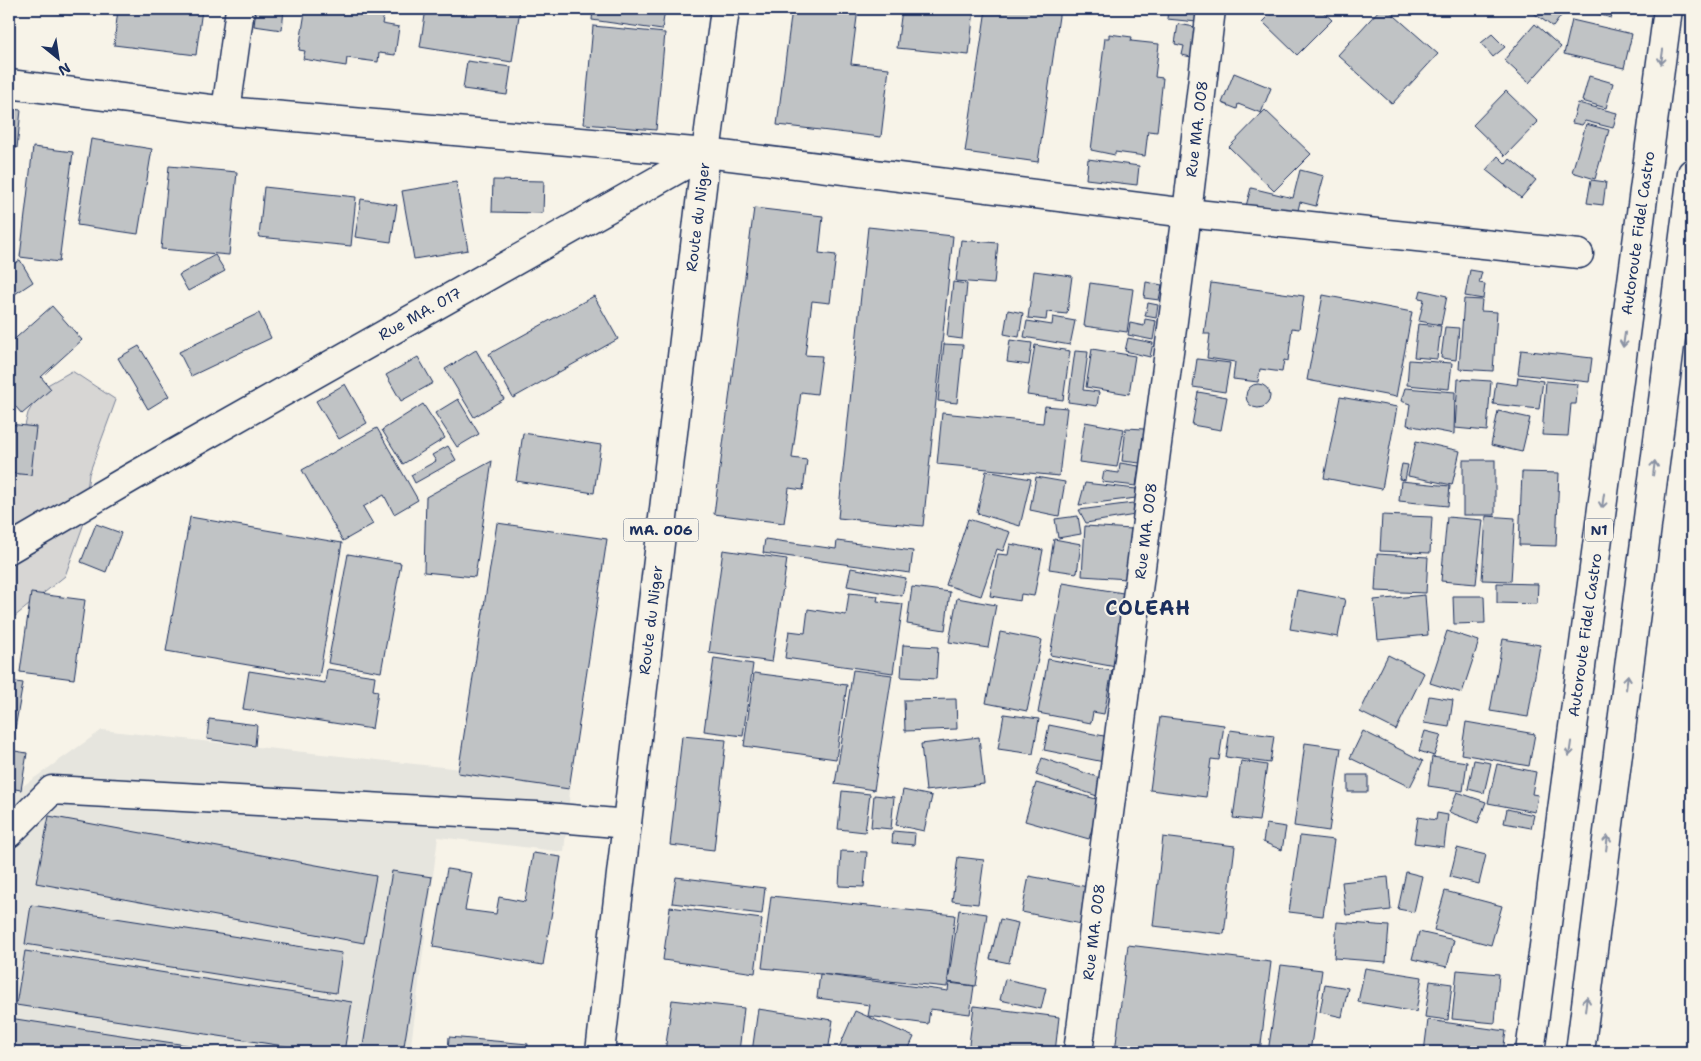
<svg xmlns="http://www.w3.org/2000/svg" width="1701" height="1061" viewBox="0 0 1701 1061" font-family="'Shantell Sans',sans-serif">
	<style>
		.built { fill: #e6e5de }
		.green { fill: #d7d6d4; stroke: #798299 }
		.building { fill: #c0c3c5; stroke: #1b2f5e }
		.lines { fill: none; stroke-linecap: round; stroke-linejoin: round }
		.minor-casing { stroke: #1b2f5e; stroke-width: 31 }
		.major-casing { stroke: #1b2f5e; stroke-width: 31 }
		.highway-casing { stroke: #1b2f5e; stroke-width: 31 }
		.minor { stroke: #f7f3e8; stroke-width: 28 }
		.major { stroke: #f7f3e8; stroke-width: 28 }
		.highway { stroke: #f7f3e8; stroke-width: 28 }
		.oneway { stroke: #8991a3 }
		.labels { text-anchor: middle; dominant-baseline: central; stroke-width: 4; stroke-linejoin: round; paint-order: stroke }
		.shield { fill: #f7f3e8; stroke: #5d6a87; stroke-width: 1 }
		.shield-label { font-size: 14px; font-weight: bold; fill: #1b2f5e }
		.street-label { font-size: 15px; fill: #1b2f5e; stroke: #f7f3e8 }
		.district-label { font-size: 20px; font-weight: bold; letter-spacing: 1px; fill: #1b2f5e; stroke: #f7f3e8 }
	</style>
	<rect width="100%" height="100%" fill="#f7f3e8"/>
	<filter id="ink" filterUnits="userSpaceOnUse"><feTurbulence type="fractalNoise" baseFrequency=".02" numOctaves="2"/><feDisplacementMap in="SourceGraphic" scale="10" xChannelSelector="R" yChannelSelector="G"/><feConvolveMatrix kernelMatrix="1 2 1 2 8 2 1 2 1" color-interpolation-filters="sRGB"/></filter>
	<g filter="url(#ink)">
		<g class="built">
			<path d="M102,730L571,781L564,852L438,837L410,1052H9V796Z"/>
			<path d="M1692,977V1052H1683Z"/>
		</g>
		<path class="green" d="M72,371L116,400L89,474L83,526L65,576L9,621V468L16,465L28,413L42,388Z"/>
		<g class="building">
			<path d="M26,9H71V15Z"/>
			<path d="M118,9H202L196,55L114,45Z"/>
			<path d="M256,9H284L282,30L254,26Z"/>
			<path d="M312,9H363L384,13L382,24L399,27L395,55L379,53L378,62L347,58L346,66L303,59L305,51L299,50L305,12L311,13Z"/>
			<path d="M426,9H520L512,62L420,47Z"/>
			<path d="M593,9H665L662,30L592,20Z"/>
			<path d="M792,9H858L851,64L889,68L881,137L777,125Z"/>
			<path d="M902,9H974L969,55L897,48Z"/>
			<path d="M986,9H1060L1038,162L965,152Z"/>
			<path d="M1168,9H1198L1197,22L1167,19Z"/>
			<path d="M1276,9H1320L1332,20L1297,55L1263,22Z"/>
			<path d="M1380,9H1387L1438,54L1392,104L1338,55Z"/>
			<path d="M1528,9H1556L1563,13L1553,27Z"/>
			<path d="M1582,9H1614L1611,18Z"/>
			<path d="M1572,20L1632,34L1624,68L1564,54Z"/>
			<path d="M1178,24L1195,27L1191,57L1182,55L1184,46L1175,44Z"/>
			<path d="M1535,24L1561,47L1529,83L1504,60Z"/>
			<path d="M593,26L665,33L656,130L584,124Z"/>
			<path d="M1109,34L1132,37L1131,41L1159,44L1155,77L1163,78L1157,132L1148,131L1145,156L1115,152V155L1091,150L1105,38H1109Z"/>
			<path d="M1492,34L1505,47L1493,57L1481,43Z"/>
			<path d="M467,61L511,67L507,95L463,89Z"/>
			<path d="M1234,73L1271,88L1261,113L1238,104L1237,109L1222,103Z"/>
			<path d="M1589,76L1613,83L1606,108L1582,101Z"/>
			<path d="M1506,91L1538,122L1505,156L1473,125Z"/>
			<path d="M1578,103L1617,113L1613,128L1585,121L1582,125L1572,123Z"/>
			<path d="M9,109L21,110L17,148L9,147Z"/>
			<path d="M1265,110L1311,154L1274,191L1229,147Z"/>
			<path d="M1586,124L1609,130L1595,179L1572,172Z"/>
			<path d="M91,139L152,149L138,234L77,225Z"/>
			<path d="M33,147L73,152L59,262L20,257Z"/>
			<path d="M1498,156L1506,164L1510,159L1536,180L1521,198L1486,170Z"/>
			<path d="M1088,159L1139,166L1137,185L1086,179Z"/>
			<path d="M169,166L237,172L229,255L161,249Z"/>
			<path d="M1300,170L1324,176L1316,206L1300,202L1296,218L1246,206L1251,188L1293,198Z"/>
			<path d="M493,180L544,181L543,213L492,212Z"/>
			<path d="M1591,180L1606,182L1603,205L1587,203Z"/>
			<path d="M456,182L468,250L414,259L402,191Z"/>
			<path d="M264,187L356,197L351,246L259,237Z"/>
			<path d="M361,199L397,205L391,242L355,237Z"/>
			<path d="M754,208L823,216L819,253L836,255L830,303L812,301L805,355L822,356L817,394L801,392L792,458L807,460L803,490L789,488L784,523L714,514Z"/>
			<path d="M868,227L953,236L923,526L838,518Z"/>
			<path d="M1167,236L1177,237L1176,254H1166Z"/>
			<path d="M961,240L998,243L994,284L956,281Z"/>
			<path d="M215,255L225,271L188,291L179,275Z"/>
			<path d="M20,260L33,282L9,298V267Z"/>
			<path d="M1470,270L1482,272L1479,283L1485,284L1483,299L1465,296Z"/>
			<path d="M1034,271L1072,276L1067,314L1047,312L1046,320L1028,318Z"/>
			<path d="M953,282L967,284L962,339L947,337Z"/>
			<path d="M1146,282L1162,285L1159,300L1144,298Z"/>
			<path d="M1090,283L1133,289L1127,332L1084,326Z"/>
			<path d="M1211,283L1304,296L1299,329L1292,328L1288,361L1284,360L1282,372L1260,369L1258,382L1233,379L1235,362L1207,358L1210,334H1204Z"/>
			<path d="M1421,290L1447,296L1441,325L1419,321L1424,299L1419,298Z"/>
			<path d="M1323,295L1412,312L1396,397L1307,380Z"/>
			<path d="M594,296L618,339L513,398L489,354Z"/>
			<path d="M1464,299L1482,300L1481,311L1497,312L1493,371L1459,369Z"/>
			<path d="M1148,303L1158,305L1156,318L1145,316Z"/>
			<path d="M52,306L82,340L41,377L51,389L22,414L9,399V344Z"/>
			<path d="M1008,310L1023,313L1019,337L1004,334Z"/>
			<path d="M259,313L271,338L191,376L179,352Z"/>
			<path d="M1053,317L1075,321L1070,345L1024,337L1027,321L1052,325Z"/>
			<path d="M1145,319L1156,321L1153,340L1128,335L1130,323L1144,326Z"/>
			<path d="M1418,324L1441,326L1437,359L1414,357Z"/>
			<path d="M1445,327L1459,328L1456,360L1441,358Z"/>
			<path d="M1128,338L1153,343L1150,357L1125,351Z"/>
			<path d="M1010,340L1032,343L1029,365L1007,362Z"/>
			<path d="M944,344L963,345L957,403L938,401Z"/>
			<path d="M1035,345L1070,351L1063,400L1027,395Z"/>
			<path d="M139,346L169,396L148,409L118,358Z"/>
			<path d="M1092,349L1135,356L1129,394L1086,387Z"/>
			<path d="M476,350L504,399L474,417L445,369Z"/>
			<path d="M1521,350L1592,358L1589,382L1518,374Z"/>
			<path d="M1075,351L1088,352L1083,390L1099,392L1097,406L1068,402Z"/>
			<path d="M418,357L433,383L401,401L386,375Z"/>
			<path d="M1197,359L1230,363L1225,392L1193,387Z"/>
			<path d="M1409,360L1452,363L1449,389L1407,385Z"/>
			<path d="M1518,377L1543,381L1539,409L1493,404L1496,382L1517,385Z"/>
			<path d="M1458,379L1491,381L1487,431L1455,428Z"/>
			<path d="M1546,381L1578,384L1576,404H1571L1568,436L1542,435Z"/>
			<circle cx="1258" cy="396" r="12"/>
			<path d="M345,384L367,423L339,439L316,401Z"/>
			<path d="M1405,388L1455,392L1454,434L1407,425L1410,404L1401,401Z"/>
			<path d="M1198,392L1227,397L1221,430L1192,425Z"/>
			<path d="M1340,397L1397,407L1382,489L1324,478Z"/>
			<path d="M458,399L479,434L457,447L435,413Z"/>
			<path d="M423,404L445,438L403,464L382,430Z"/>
			<path d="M1045,406L1067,408L1059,476L937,464L942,413L1043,423Z"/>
			<path d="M1498,411L1530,418L1522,452L1491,445Z"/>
			<path d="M1085,422L1124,429L1117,467L1079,462Z"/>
			<path d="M9,424L36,427L31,475L9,473Z"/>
			<path d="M377,428L418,500L394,514L384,495L363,507L373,524L343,541L302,470Z"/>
			<path d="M1126,428L1144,429L1140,463L1122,461Z"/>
			<path d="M523,433L601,445L594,493L516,481Z"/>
			<path d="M1416,441L1460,451L1452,485L1408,476Z"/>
			<path d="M448,446L456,460L415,483L411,475L436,461L432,455Z"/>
			<rect x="1463" y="460" width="32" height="55"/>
			<path d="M492,461L475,577L424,572L426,497Z"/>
			<path d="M1120,463L1139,466L1136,486L1102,482L1104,471L1119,473Z"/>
			<path d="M1402,464L1408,465L1405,480L1399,479Z"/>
			<path d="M986,471L1031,479L1020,526L977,513Z"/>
			<path d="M1522,472L1559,473L1556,546L1519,545Z"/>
			<path d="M1036,477L1065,482L1059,516L1030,510Z"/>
			<path d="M1401,481L1450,486L1448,506L1399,501Z"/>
			<path d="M1085,483L1136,489V498L1079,505Z"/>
			<path d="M1133,503L1135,515L1086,523L1079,510Z"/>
			<path d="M1382,515L1432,517L1430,553L1380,551Z"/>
			<path d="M1078,516L1081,534L1058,538L1055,519Z"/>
			<path d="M1486,516L1515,518L1511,581L1482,580Z"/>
			<path d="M190,517L342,543L319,677L166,651Z"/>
			<path d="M1447,517L1483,520L1476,584L1441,581Z"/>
			<path d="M968,519L1010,532L1003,551L997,549L981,596L946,585Z"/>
			<path d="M497,523L607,539L569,789L458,773Z"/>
			<path d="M96,524L121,533L106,572L81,562Z"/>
			<path d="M1085,526L1132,529L1128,579L1082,576Z"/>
			<path d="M765,539L836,549L837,541L913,551L910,573L763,553Z"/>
			<path d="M1054,539L1081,544L1077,573L1049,569Z"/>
			<path d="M1010,544L1043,550L1034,596L1021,594L1020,601L990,596L998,554L1008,555Z"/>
			<path d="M723,550L787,559L772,662L709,653Z"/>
			<path d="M348,554L401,563L381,672L328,663Z"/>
			<path d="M1377,554L1428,557L1426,593L1375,591Z"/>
			<path d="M851,568L906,578L902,596L847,586Z"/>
			<path d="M1063,583L1129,594L1116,667L1050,655Z"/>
			<path d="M1497,583L1538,584L1537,604L1497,603Z"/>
			<path d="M912,587L950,592L945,630L907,624Z"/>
			<path d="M1297,590L1345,599L1338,637L1290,629Z"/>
			<path d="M31,593L85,600L74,679L20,672Z"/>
			<path d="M849,593L878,596L877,601L903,604L893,673L785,658L789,631L805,633L808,609L846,615Z"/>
			<path d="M1425,595L1428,635L1378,640L1374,600Z"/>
			<path d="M1453,596H1484L1485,623L1454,624Z"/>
			<path d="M957,598L996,605L988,648L949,642Z"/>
			<path d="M1447,631L1479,641L1462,693L1430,683Z"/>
			<path d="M1000,632L1042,640L1027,711L986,703Z"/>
			<path d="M1503,639L1540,645L1528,717L1490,711Z"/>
			<path d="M903,645L938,647L936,679L901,677Z"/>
			<path d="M1388,655L1424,673L1396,730L1360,712Z"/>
			<path d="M714,658L753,664L743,736L704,731Z"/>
			<path d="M1048,659L1112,671L1104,714L1093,712L1091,723L1038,713Z"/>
			<path d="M327,669L375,676L373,690L378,691L372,729L243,709L249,671L325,683Z"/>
			<path d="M853,670L892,675L874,790L835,784Z"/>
			<path d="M754,673L847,685L836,759L744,746Z"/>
			<path d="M9,681L23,683L12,746H9Z"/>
			<path d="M1429,696L1453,700L1449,727L1424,723Z"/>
			<path d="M956,699L957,729L905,731L904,700Z"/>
			<path d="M1004,714L1039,719L1033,754L998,749Z"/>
			<path d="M1160,717L1224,725L1219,760L1211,759L1206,797L1150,790Z"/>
			<path d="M209,719L257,725L255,746L207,739Z"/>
			<path d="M1466,722L1535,734L1529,766L1461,754Z"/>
			<path d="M1049,725L1109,737L1104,762L1044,750Z"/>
			<path d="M1230,730L1274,736L1270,763L1226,757Z"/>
			<path d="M1363,731L1423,761L1410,787L1350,758Z"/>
			<path d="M1425,731L1441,735L1434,756L1419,751Z"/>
			<path d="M682,736L726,740L714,850L670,845Z"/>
			<path d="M979,737L984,784L926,791L921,744Z"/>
			<path d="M1305,743L1341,748L1329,831L1294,826Z"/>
			<path d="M9,750L27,753L21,790L9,788Z"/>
			<path d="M1432,757L1467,762L1463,791L1428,786Z"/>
			<path d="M1042,758L1103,779L1097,796L1036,775Z"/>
			<path d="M1474,760L1491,763L1484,793L1468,789Z"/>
			<path d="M1241,761L1267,765L1259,821L1233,818Z"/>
			<path d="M1497,764L1536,772L1532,794L1538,795L1535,812L1488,803Z"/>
			<rect x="1348" y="775" width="20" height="17"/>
			<path d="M1036,783L1100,800L1089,839L1025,821Z"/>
			<path d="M903,790L932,796L924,831L896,825Z"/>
			<path d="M842,791L870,794L865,832L838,829Z"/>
			<path d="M1457,792L1486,802L1478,823L1449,812Z"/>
			<path d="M874,795L894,797L891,829L871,827Z"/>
			<path d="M1507,809L1534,815L1531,828L1504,823Z"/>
			<path d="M1437,813L1448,815L1444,847L1414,843L1418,817L1436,820Z"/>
			<path d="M49,816L376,876L364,943L36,883Z"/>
			<path d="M1266,824L1286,827L1282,850L1263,842Z"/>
			<path d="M893,831L915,833L914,845L892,843Z"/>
			<path d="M1300,836L1334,840L1323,916L1289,912Z"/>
			<path d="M1163,837L1235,846L1224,934L1153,926Z"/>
			<path d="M1457,848L1486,855L1479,884L1450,877Z"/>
			<path d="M841,851L867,852L864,887L839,886Z"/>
			<path d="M533,853L561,857L543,965L433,947L447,869L472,873L465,910L496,914L499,897L525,902Z"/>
			<path d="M958,857L984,860L978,904L952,901Z"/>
			<path d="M392,871L432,877L403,1052H362Z"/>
			<path d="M1406,872L1422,876L1414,912L1398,909Z"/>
			<path d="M1029,876L1088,887L1081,924L1022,912Z"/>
			<path d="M676,877L765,888L762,914L672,903Z"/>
			<path d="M1388,877L1391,910L1346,915L1342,882Z"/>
			<path d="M1445,891L1502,906L1491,945L1434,930Z"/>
			<path d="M771,896L955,915L947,987L762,968Z"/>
			<path d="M31,905L342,953L336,993L25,944Z"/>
			<path d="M670,907L762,919L755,973L663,960Z"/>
			<path d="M959,910L987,914L976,986L948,982Z"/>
			<path d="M1000,919L1018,923L1009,963L990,959Z"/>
			<path d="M1337,922L1389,926L1386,962L1334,958Z"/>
			<path d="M1419,932L1454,940L1447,967L1412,959Z"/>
			<path d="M1128,945L1271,962L1260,1052H1115Z"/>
			<path d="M25,951L352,1002L344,1052H323L16,1005Z"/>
			<path d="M1281,965L1322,970L1310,1052H1268Z"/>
			<path d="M1365,968L1422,977L1416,1012L1358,1002Z"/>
			<path d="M1457,970L1499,974L1495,1023L1452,1019Z"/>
			<path d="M820,974L948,991L949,983L974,986L970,1014L930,1009L928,1024L868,1016L870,1005L817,998Z"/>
			<path d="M1005,979L1046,988L1041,1009L1000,1000Z"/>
			<path d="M1430,981L1452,984L1448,1020L1425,1017Z"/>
			<path d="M1325,984L1348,988L1342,1017L1320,1012Z"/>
			<path d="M672,1000L744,1008L739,1052H665Z"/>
			<path d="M974,1006L1059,1017L1055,1052H968Z"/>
			<path d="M758,1009L833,1020L828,1052H752Z"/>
			<path d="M855,1011L914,1037L907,1052H837Z"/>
			<path d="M9,1018L232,1052H9Z"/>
			<path d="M1428,1020L1506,1031L1503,1052H1424Z"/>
			<path d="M449,1037L528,1044L527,1052H448Z"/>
		</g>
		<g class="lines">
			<defs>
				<g id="minor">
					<path d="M9,84L226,111L706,153L1187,213L1579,254"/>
					<path d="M226,111L240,9"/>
					<path d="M9,549L134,476L706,153"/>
					<path d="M9,833L52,790L536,816L627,824"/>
					<path d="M1078,1052L1187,213L1211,9"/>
				</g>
				<path id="major" d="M600,1052L706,153L725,9"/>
				<g id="highway">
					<path d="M1530,1052L1668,9"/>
					<path d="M1580,1052L1692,173"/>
				</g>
			</defs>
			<use href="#minor" class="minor-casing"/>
			<use href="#major" class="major-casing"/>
			<use href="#highway" class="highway-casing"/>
			<use href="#minor" class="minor"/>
			<use href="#major" class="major"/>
			<use href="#highway" class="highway"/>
		</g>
		<defs><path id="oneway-shaft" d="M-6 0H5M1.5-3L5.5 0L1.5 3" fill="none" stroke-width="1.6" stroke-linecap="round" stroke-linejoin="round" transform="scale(1.25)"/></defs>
		<g class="oneway">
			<use href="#oneway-shaft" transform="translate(1662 57) rotate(98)"/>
			<use href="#oneway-shaft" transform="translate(1624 340) rotate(98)"/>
			<use href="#oneway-shaft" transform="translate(1654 468) rotate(-83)"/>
			<use href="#oneway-shaft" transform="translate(1603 501) rotate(98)"/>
			<use href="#oneway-shaft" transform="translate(1627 682) rotate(-83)"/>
			<use href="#oneway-shaft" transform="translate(1570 749) rotate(98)"/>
			<use href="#oneway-shaft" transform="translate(1607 843) rotate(-83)"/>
			<use href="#oneway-shaft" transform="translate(1586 1004) rotate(-83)"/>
		</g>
	</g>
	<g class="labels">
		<g class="shield">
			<rect x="623.5" y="518.5" width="75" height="23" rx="4"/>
			<rect x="1585" y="518.5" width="28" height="23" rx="4"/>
		</g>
		<g class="shield-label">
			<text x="661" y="530">MA. 006</text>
			<text x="1599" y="530">N1</text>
		</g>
		<g class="street-label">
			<text transform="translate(1197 129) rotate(-83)">Rue MA. 008</text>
			<text transform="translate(698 217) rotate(-83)">Route du Niger</text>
			<text transform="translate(1638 233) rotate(-82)">Autoroute Fidel Castro</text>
			<text transform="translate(420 314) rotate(-29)">Rue MA. 017</text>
			<text transform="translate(1146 531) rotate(-83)">Rue MA. 008</text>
			<text transform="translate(651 620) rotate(-83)">Route du Niger</text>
			<text transform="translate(1585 635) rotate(-82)">Autoroute Fidel Castro</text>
			<text transform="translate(1094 932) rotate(-83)">Rue MA. 008</text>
		</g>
		<g class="district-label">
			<text x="1148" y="608">COLEAH</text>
		</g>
	</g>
	<rect width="1701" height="1061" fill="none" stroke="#f7f3e8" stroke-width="30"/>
	<rect x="15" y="15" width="1671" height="1031" fill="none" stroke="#1b2f5e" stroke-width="2" filter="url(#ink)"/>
	<g transform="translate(58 58) rotate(150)" stroke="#f7f3e8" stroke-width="4" paint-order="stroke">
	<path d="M0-4L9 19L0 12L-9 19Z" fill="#1b2f5e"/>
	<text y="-8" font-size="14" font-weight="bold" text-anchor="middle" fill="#1b2f5e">N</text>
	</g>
</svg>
